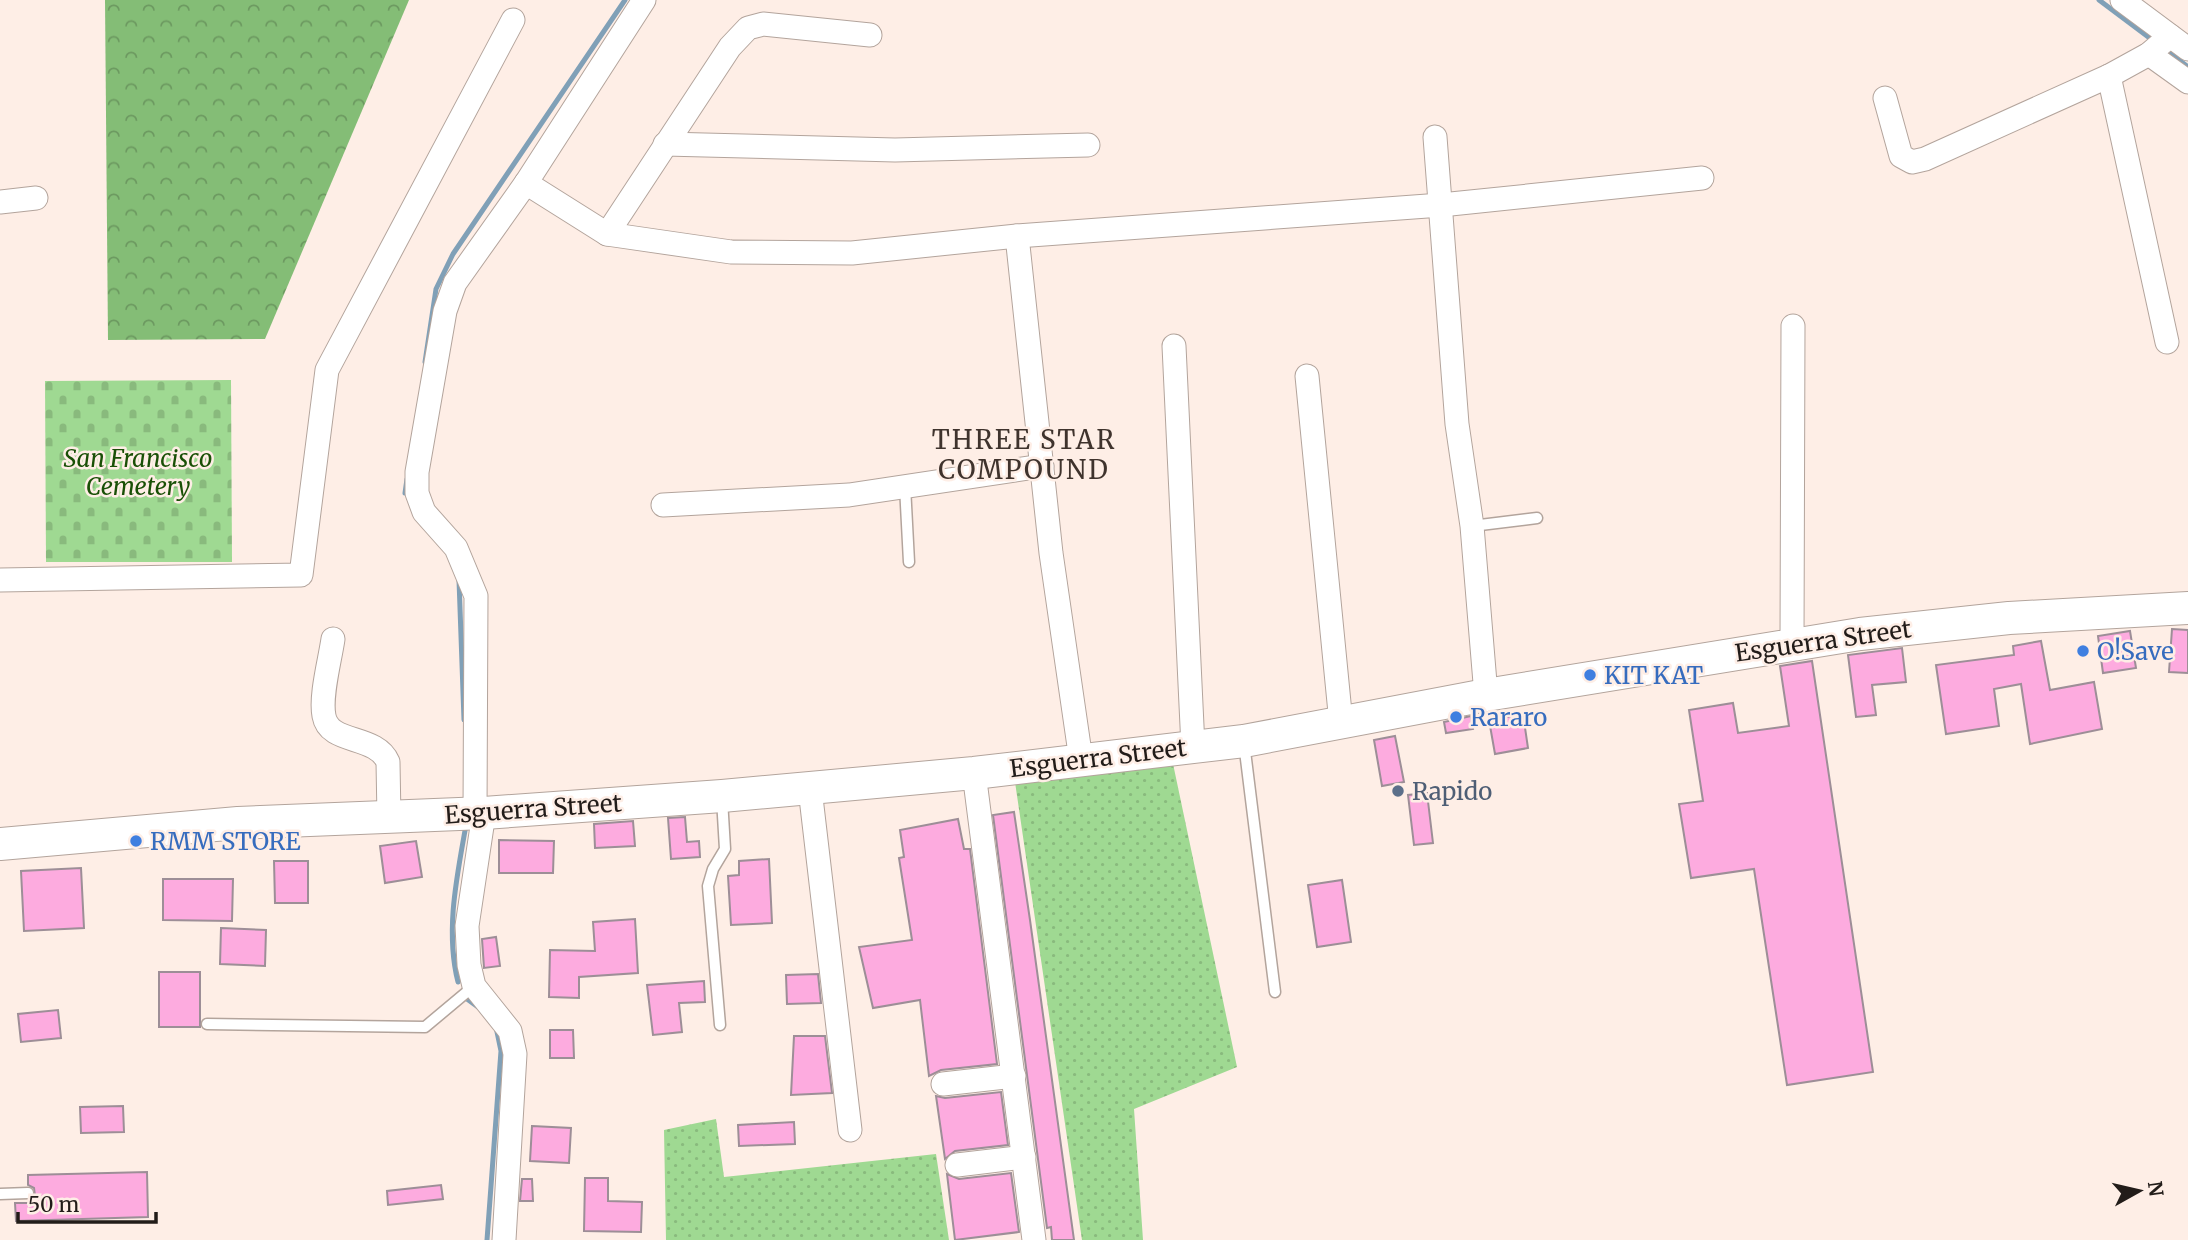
<svg xmlns="http://www.w3.org/2000/svg" width="2188" height="1240" viewBox="0 0 2188 1240" font-family="Merriweather,serif">
	<style>
		.grass { fill: url(#grass-dots) }
		.forest { fill: url(#forest-crowns) }
		.cemetery { fill: url(#cemetery-stones) }
		.lines { fill: none; stroke-linecap: round; stroke-linejoin: round }
		.stream { stroke: #80a0b7; stroke-width: 5 }
		.building { fill: #fdabdf; stroke: #9d8e97; stroke-width: 2 }
		.lane-casing { stroke: #b3a49c; stroke-width: 13 }
		.street-casing { stroke: #b3a49c; stroke-width: 25 }
		.secondary-casing { stroke: #b3a49c; stroke-width: 34 }
		.lane { stroke: #fff; stroke-width: 10 }
		.street { stroke: #fff; stroke-width: 23 }
		.secondary { stroke: #fff; stroke-width: 32 }
		.shop-dot { fill: #3f7fe0; stroke: #feeee6; stroke-width: 2.5 }
		.service-dot { fill: #5c6f8a; stroke: #feeee6; stroke-width: 2.5 }
		.labels { text-anchor: middle; dominant-baseline: central; stroke-width: 5; stroke-linejoin: round; paint-order: stroke }
		.park-label { font-size: 24px; font-style: italic; fill: #195006; stroke: #feeee6 }
		.street-label { font-size: 24px; fill: #221c19; stroke: #feeee6 }
		.shop-label { font-size: 24px; fill: #366cbe; stroke: #feeee6; text-anchor: start }
		.service-label { font-size: 24px; fill: #4e5e75; stroke: #feeee6; text-anchor: start }
		.neighbourhood-label { font-size: 26px; letter-spacing: 2px; fill: #3f332d; stroke: #feeee6 }
	</style>
	<defs>
		<pattern id="grass-dots" width="8" height="8" patternUnits="userSpaceOnUse" patternTransform="scale(1.75)"><rect width="8" height="8" fill="#9fd992"/><path d="M2 2h.1M6 6h.1" fill="none" stroke="#89ba7d" stroke-width="1.8" stroke-linecap="round"/></pattern>
		<pattern id="forest-crowns" width="20" height="18" patternUnits="userSpaceOnUse" patternTransform="scale(1.75)"><rect width="20" height="18" fill="#84bd76"/><path d="M2 6a3 3 0 1 1 6 0M12 15a3 3 0 1 1 6 0" fill="none" stroke="#6c9960"/></pattern>
		<pattern id="cemetery-stones" width="16" height="16" patternUnits="userSpaceOnUse" patternTransform="scale(1.75)"><rect width="16" height="16" fill="#9fd992"/><path d="M2 7V4a2 2 0 0 1 4 0v3zM10 15v-3a2 2 0 0 1 4 0v3z" fill="#89ba7d"/></pattern>
	</defs>
	<rect width="100%" height="100%" fill="#feeee6"/>
	<g class="grass">
		<path d="M1172,759L1237,1067L1134,1109L1143,1240H1082L1015,782Z"/>
		<path d="M716,1119L724,1177L936,1154L949,1240H666L664,1130Z"/>
	</g>
	<path class="forest" d="M105,0H409L265,339L108,340Z"/>
	<path class="cemetery" d="M231,380L232,562H46L45,381Z"/>
	<g class="lines">
		<g class="stream">
			<path d="M2099,0L2155,42"/>
			<path d="M2163,48L2188,67"/>
			<path d="M425,362L436,289L453,254L625,0"/>
			<path d="M405,493L407,479"/>
			<path d="M459,580L464,720"/>
			<path d="M458,982C445,931 457,876 466,825"/>
			<path d="M467,999L478,1007"/>
			<path d="M487,1240L501,1051L496,1027"/>
		</g>
	</g>
	<g class="building">
		<path d="M2172,629L2188,630V673L2169,672Z"/>
		<path d="M2130,631L2136,668L2103,673L2098,636Z"/>
		<path d="M2041,641L2050,690L2094,682L2102,729L2030,744L2021,684L1994,689L1999,726L1946,734L1936,665L2014,655L2013,646Z"/>
		<path d="M1902,648L1906,682L1872,685L1876,715L1856,717L1848,655Z"/>
		<path d="M1812,661L1873,1072L1787,1085L1754,869L1691,878L1679,804L1703,801L1689,710L1733,703L1738,733L1789,726L1780,666Z"/>
		<path d="M1523,714L1528,748L1495,754L1489,720Z"/>
		<path d="M1471,716L1473,729L1446,733L1444,722Z"/>
		<path d="M1395,736L1404,782L1382,786L1374,740Z"/>
		<path d="M1427,793L1433,843L1414,845L1408,795Z"/>
		<path d="M1014,812L1030,920L1074,1240H1052L1051,1227L1047,1228L993,815Z"/>
		<path d="M685,817L687,842L699,841L700,857L671,859L668,818Z"/>
		<path d="M958,819L964,849H970L997,1064L941,1070L929,1076L920,1000L873,1008L859,947L912,940L899,858L904,857L900,830Z"/>
		<path d="M633,821L635,846L595,848L594,824Z"/>
		<path d="M499,840L554,841L553,873H499Z"/>
		<path d="M416,841L422,877L385,883L380,846Z"/>
		<path d="M769,859L772,923L731,925L728,876L739,875V861Z"/>
		<path d="M274,861H308V903H275Z"/>
		<path d="M81,868L84,928L24,931L21,871Z"/>
		<path d="M163,879H233L232,921L163,920Z"/>
		<path d="M1342,880L1351,942L1317,947L1308,885Z"/>
		<path d="M635,919L638,973L579,977V998L549,997L550,950L595,951L593,922Z"/>
		<path d="M221,928L266,930L265,966L220,964Z"/>
		<path d="M496,937L500,966L484,968L482,939Z"/>
		<rect x="159" y="972" width="41" height="55"/>
		<path d="M818,974L821,1003L787,1004L786,975Z"/>
		<path d="M704,981L705,1002L679,1003L682,1032L653,1035L647,985Z"/>
		<path d="M58,1010L61,1038L21,1042L18,1014Z"/>
		<path d="M550,1030H573L574,1058H550Z"/>
		<path d="M794,1036H825L832,1093L791,1095Z"/>
		<path d="M1001,1092L1008,1145L955,1151L945,1159L936,1096L945,1098Z"/>
		<path d="M123,1106L124,1132L81,1133L80,1107Z"/>
		<path d="M794,1122L795,1144L739,1146L738,1125Z"/>
		<path d="M532,1126L571,1128L569,1163L530,1161Z"/>
		<path d="M147,1172L148,1217L16,1221L15,1203H29L35,1196L34,1188L28,1185V1175Z"/>
		<path d="M1011,1173L1019,1232L955,1240L947,1174L959,1179Z"/>
		<path d="M585,1178H608V1201L642,1202L641,1232L584,1231Z"/>
		<path d="M522,1179H532L533,1201H520Z"/>
		<path d="M441,1185L443,1199L388,1205L387,1191Z"/>
	</g>
	<g class="lines">
		<defs>
			<g id="lane">
				<path d="M905,486L909,562"/>
				<path d="M1472,526L1537,518"/>
				<path d="M1244,743L1275,992"/>
				<path d="M207,1024L425,1027L474,986"/>
				<path d="M720,1025L708,886L713,869L725,849L722,799"/>
				<path d="M0,1194L28,1193"/>
			</g>
			<g id="street">
				<path d="M2122,0L2188,49"/>
				<path d="M2149,54L2188,82"/>
				<path d="M2109,76L2167,342"/>
				<path d="M1885,98L1901,156L1912,162L1925,159L2109,76L2149,54L2170,36"/>
				<path d="M1435,137L1457,424L1472,526L1486,695"/>
				<path d="M665,144L895,150L1088,145"/>
				<path d="M526,183L607,234L731,252L852,253L1017,236L1441,205L1702,178"/>
				<path d="M0,202L36,198"/>
				<path d="M607,234L730,47L748,28L763,24L870,35"/>
				<path d="M1017,236L1051,553L1081,760"/>
				<path d="M1174,346L1193,747"/>
				<path d="M1307,376L1341,723"/>
				<path d="M663,505L849,495L1042,466"/>
				<path d="M0,580L301,575L327,370L513,20"/>
				<path d="M333,639C330,660 320,696 324,716C329,745 376,734 388,762L389,818"/>
				<path d="M1792,643L1793,326"/>
				<path d="M974,773L1034,1240"/>
				<path d="M810,789L850,1130"/>
				<path d="M484,813L467,926L469,965L474,986L510,1031L515,1054L504,1240"/>
				<path d="M475,814L476,596L456,548L424,512L417,493V472L445,311L455,283L526,183L644,0"/>
				<path d="M943,1084L1014,1076"/>
				<path d="M957,1165L1024,1157"/>
			</g>
			<path id="secondary" d="M0,844L238,823L484,813L722,796L974,773L1244,741L1486,695L1860,634L2009,618L2188,608"/>
		</defs>
		<use href="#lane" class="lane-casing"/>
		<use href="#street" class="street-casing"/>
		<use href="#secondary" class="secondary-casing"/>
		<use href="#lane" class="lane"/>
		<use href="#street" class="street"/>
		<use href="#secondary" class="secondary"/>
	</g>
	<g class="shop-dot">
		<circle cx="2083" cy="651" r="7"/>
		<circle cx="1590" cy="675" r="7"/>
		<circle cx="1456" cy="717" r="7"/>
		<circle cx="136" cy="841" r="7"/>
	</g>
	<circle class="service-dot" cx="1398" cy="791" r="7"/>
	<g class="labels">
		<g class="park-label">
			<text x="138" y="458">San Francisco<tspan x="138" dy="28">Cemetery</tspan></text>
		</g>
		<g class="street-label">
			<text transform="translate(1823 641) rotate(-8)">Esguerra Street</text>
			<text transform="translate(1098 758) rotate(-7)">Esguerra Street</text>
			<text transform="translate(533 809) rotate(-4)">Esguerra Street</text>
		</g>
		<g class="shop-label">
			<text x="2097" y="651">O!Save</text>
			<text x="1604" y="675">KIT KAT</text>
			<text x="1470" y="717">Rararo</text>
			<text x="150" y="841">RMM STORE</text>
		</g>
		<g class="service-label">
			<text x="1412" y="791">Rapido</text>
		</g>
		<g class="neighbourhood-label">
			<text x="1024" y="439">THREE STAR<tspan x="1024" dy="30">COMPOUND</tspan></text>
		</g>
	</g>
	<g transform="translate(2139 1191) rotate(82)" stroke="#feeee6" stroke-width="5" paint-order="stroke">
	<path d="M0-5L12 26L0 18L-12 26Z" fill="#221c19"/>
	<text y="-10" font-size="19" font-weight="bold" text-anchor="middle" fill="#221c19">N</text>
	</g>
	<path d="M18 1212v10h138v-10" fill="none" stroke="#221c19" stroke-width="3.5"/>
	<text x="28" y="1212" font-size="21" fill="#221c19" stroke="#feeee6" stroke-width="5" paint-order="stroke">50 m</text>
</svg>
